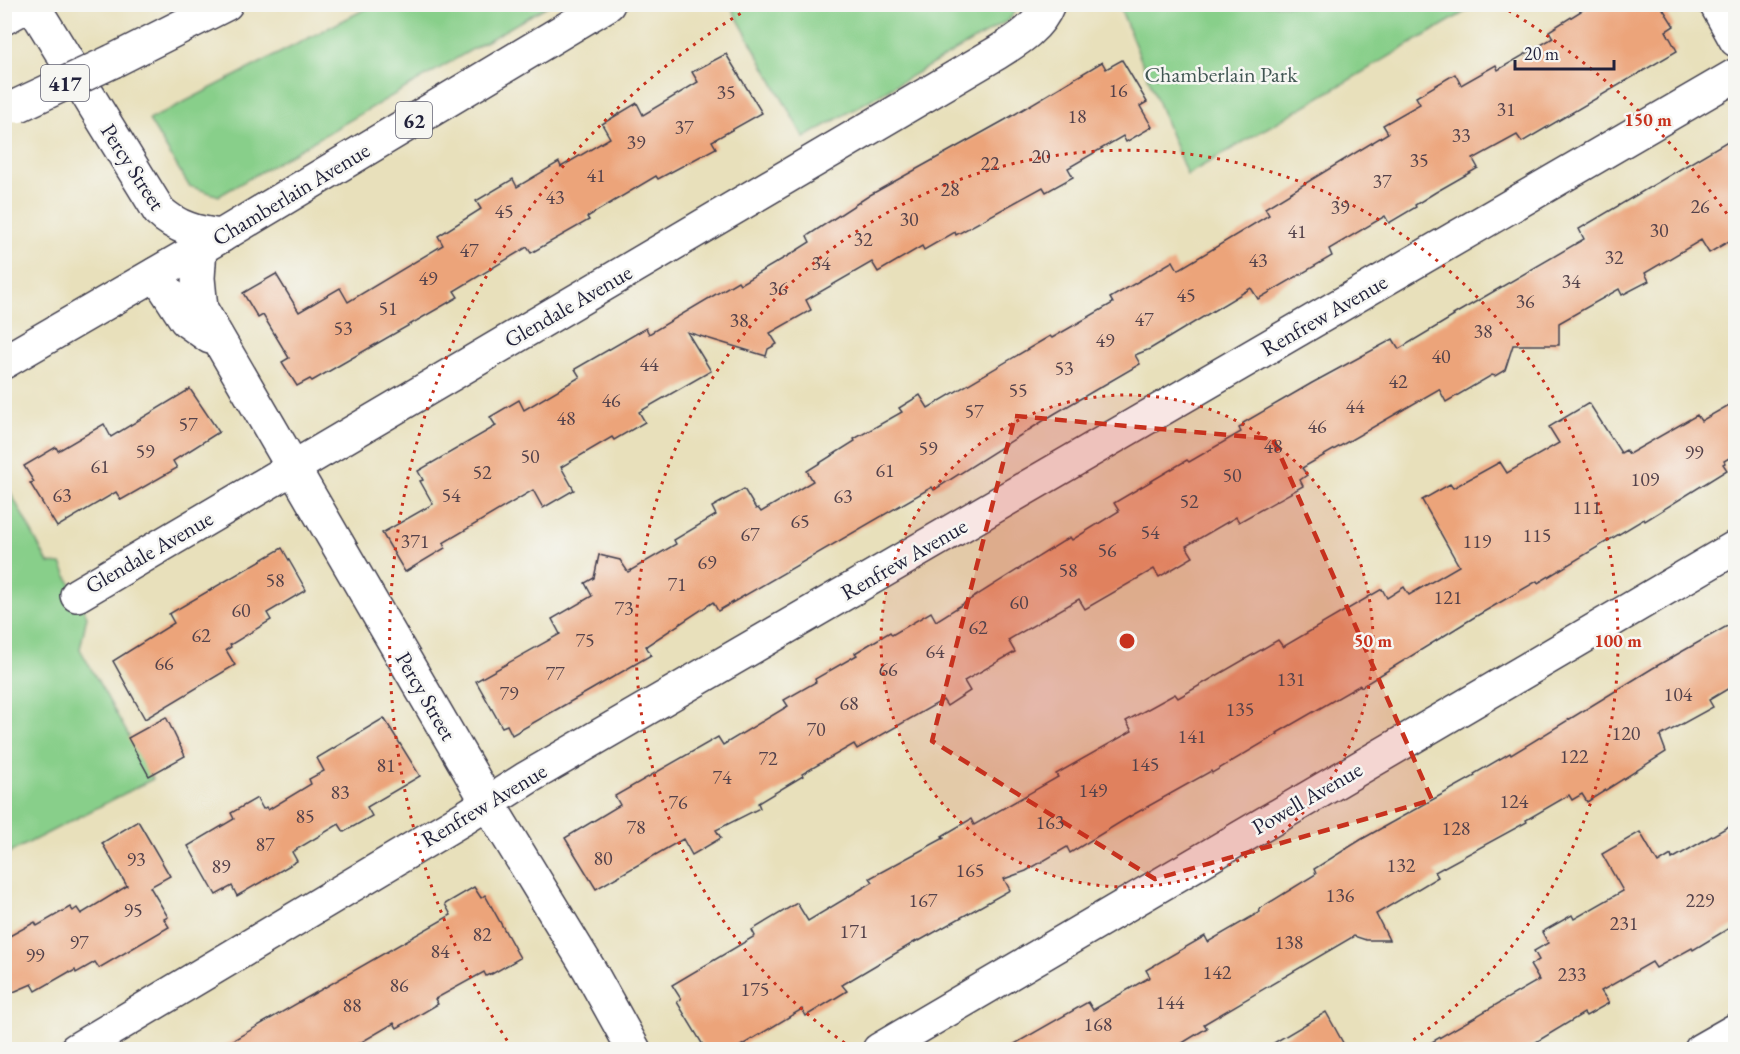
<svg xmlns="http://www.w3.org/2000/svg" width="1740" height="1054" viewBox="0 0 1740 1054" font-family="'EB Garamond',serif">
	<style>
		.green { fill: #88cf8a; stroke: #557862; stroke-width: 1.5 }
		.building { fill: #eca47a }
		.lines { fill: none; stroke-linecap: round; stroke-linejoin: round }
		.minor-casing { stroke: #403e4e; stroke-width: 36 }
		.primary-casing { stroke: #403e4e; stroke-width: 36 }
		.motorway-casing { stroke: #403e4e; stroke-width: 36 }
		.minor { stroke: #fff; stroke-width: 33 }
		.primary { stroke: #fff; stroke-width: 33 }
		.motorway { stroke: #fff; stroke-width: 33 }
		.motorway-bridge-casing { stroke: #403e4e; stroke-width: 36; stroke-linecap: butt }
		.motorway-bridge { stroke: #fff; stroke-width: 33 }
		.marked { fill: #c8321e; fill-opacity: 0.2; stroke: #c8321e; stroke-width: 4.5; stroke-dasharray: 12 8; stroke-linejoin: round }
		.ring { fill: none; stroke: #c8321e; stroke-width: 3; stroke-dasharray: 3 6 }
		.labels { text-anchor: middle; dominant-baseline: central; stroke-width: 5; stroke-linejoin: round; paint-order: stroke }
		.number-label { font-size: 20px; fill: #54424b }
		.shield { fill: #f6f6f2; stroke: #626272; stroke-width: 1.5 }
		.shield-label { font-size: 21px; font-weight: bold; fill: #22223b }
		.park-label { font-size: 22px; fill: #415653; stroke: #f6f6f2 }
		.street-label { font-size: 22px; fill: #22223b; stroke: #f6f6f2 }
		.centre { fill: #c8321e; stroke: #f6f6f2; stroke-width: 3 }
		.ring-label { font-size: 18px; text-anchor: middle; font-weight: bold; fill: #c8321e; stroke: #f6f6f2; stroke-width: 5; stroke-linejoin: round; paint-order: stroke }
	</style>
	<rect width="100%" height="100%" fill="#f6f6f2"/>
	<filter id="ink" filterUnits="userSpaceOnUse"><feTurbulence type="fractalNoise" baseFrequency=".0167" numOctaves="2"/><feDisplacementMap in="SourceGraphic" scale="12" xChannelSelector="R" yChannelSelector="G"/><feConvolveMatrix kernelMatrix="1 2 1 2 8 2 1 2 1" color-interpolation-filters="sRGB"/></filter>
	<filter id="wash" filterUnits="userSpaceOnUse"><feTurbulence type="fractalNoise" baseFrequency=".008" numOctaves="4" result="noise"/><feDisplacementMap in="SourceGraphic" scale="24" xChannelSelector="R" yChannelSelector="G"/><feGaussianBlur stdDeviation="1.35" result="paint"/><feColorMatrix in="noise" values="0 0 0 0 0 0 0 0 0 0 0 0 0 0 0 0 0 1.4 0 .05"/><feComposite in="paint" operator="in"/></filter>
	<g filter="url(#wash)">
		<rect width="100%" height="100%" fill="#e8e0bb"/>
		<g class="green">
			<path d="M375,4L549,5L219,196L189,186L149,120Z"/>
			<path d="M730,5H1020L1009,20L804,138Z"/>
			<path d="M1119,5H1477L1187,175Z"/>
			<path d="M4,480L48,563L61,564L87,616L80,649L153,779L5,855Z"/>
		</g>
		<g id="blocks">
			<g class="building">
				<path d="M1592,4H1660L1674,26L1666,31L1677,51L1522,142L1517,135L1473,159L1478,168L1436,192L1415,205L1416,207L1389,223L1385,216L1329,249L1332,256L1258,299L1251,288L1150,349L1135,355L1140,364L1054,414L934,490L932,487L718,611L713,602L646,646L651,655L589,691L512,735L507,725L502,727L476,681L560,634L552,619L592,596L585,583L594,578L599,555L620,560L628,572L676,544L674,540L716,515L712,507L744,489L756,509L758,508L761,512L813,481L807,471L855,441L854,439L902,412L899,408L920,395L928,408L1050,336L1052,338L1113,303L1110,298L1173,261L1178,270L1269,215L1265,208L1388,133L1383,125L1420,104L1416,97L1455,74L1461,85L1496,65L1498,70L1553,38L1549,31Z"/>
				<path d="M726,54L762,113L712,141L716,148L658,179L656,176L587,217L589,220L531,253L527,247L454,291L458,297L312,381L310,379L297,386L282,362L289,358L263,315L258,318L243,293L276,274L299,312L340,288L348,302L443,245L438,236L481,209L476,201L513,179L517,187L559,162L561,167L610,138L602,124L637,103L643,115L698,82L692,72Z"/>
				<path d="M1122,60L1147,102L1140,106L1152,127L1126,142L1123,136L1068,168L1073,177L1046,192L1043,187L956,235L955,232L924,250L922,246L878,272L872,262L806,300L811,310L770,333L777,344L768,349L766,356L687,332L711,371L639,412L645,422L614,440L612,437L561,467L574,490L543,508L533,490L443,543L445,548L405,572L382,533L433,504L420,481L423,480L418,471L496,426L490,417L519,400L524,410L580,377L575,369L646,328L649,334L738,281L740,284L791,254L810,242L807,236L870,195L1005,120L1102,62L1106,69Z"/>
				<path d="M1736,136V237L1709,253L1701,240L1645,273L1649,281L1622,295L1619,289L1559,323V345H1513L1505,370L1495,376L1492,375L1446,402L1439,389L1302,468L1307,475L1300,480L1303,486L1239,522L1236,517L1186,546L1193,557L1159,577L1154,569L1085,609L1079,599L1008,640L1015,652L964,681L970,691L947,706L943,700L857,749L854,744L802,774L803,776L758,803L760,808L716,830L721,838L692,855L683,839L596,889L565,838L620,805L615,796L718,737L723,745L788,706L784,700L816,682L815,679L857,655L855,653L890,632L892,635L931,612L936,621L1070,537L1072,540L1119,511L1114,503L1187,460L1189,462L1241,432L1239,428L1244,425L1243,423L1312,383L1393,339L1399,349L1454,316L1453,315L1584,239L1579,229Z"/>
				<path d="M190,389L219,432L173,461L177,468L121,500L116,492L57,527L30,483L34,482L24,466L56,447L58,451L104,424L111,437Z"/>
				<path d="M1736,401V454L1724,461L1725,463L1723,464L1727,470L1645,521L1644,519L1538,583L1537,581L1473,618L1361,687L1360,685L1277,733L1278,734L1212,773L1211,771L1129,817L1070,853L1067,847L1026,871L1004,879L1010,890L919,941L918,940L842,985L847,991L806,1016L802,1009L734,1050H706L677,1002L681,999L672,985L755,936L752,930L797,903L808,921L873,882L870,878L944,838L942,836L971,819L974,825L1058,777L1056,774L1132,731L1126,721L1175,694L1178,698L1278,640L1283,647L1382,589L1387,598L1404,587L1409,595L1459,566L1422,500L1450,484L1453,488L1500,462L1507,473L1559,443L1549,427L1589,403L1621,453L1626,450L1629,454L1697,415L1701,421Z"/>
				<path d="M282,548L306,590L267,613L271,620L230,645L231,647L226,650L235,665L145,719L113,661L174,623L169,614Z"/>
				<path d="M1736,621V684L1709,700L1713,707L1660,736L1666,752L1587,802L1582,794L1572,800L1569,795L1526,820L1527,822L1435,872L1438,877L1376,914L1389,940H1366L1354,936L1204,1024L1207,1028L1171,1050H1004L1088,1002L1093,1010L1150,977L1146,970L1205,936L1208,942L1260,912L1259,909L1316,874L1314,869L1362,839L1475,776L1474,774L1510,753L1511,755L1653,668Z"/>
				<path d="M166,717L185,756L149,776L128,738Z"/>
				<path d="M384,718L420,776L367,807L372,816L344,832L339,824L292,852L297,861L263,881L237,896L232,886L216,895L188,846L234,819L231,813L257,798L263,809L266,807L268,810L311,784L309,779L324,771L317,758Z"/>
				<path d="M138,821L170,876L150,887L168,917L164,919L169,927L99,968L95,962L76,973L75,970L70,973L69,972L36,991L32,984L4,996V939L35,922L37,926L70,907L73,911L77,908L81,914L127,886L102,843Z"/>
				<path d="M1736,822V924L1693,950L1692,948L1656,968L1652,962L1601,991L1609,1003L1586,1016L1584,1013L1523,1050H1418L1539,980L1530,965L1539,960L1534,951L1548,943L1542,932L1572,915L1574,919L1623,891L1602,854L1640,832L1658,863L1671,855L1672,859Z"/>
				<path d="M474,887L481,898L485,895L520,958L492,974V973L486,976L484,972L435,999L438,1004L397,1028L394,1023L348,1050H216L451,915L445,904Z"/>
				<path d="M1326,1012L1347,1050H1262Z"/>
			</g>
		</g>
	</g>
	<g filter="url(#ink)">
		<use href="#blocks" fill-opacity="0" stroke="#403e4e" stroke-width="1.5"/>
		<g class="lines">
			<defs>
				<g id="minor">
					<path d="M32,4L159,211C177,228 197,233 221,236"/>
					<path d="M1716,4L1736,40"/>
					<path d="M200,248L198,278L201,309L488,803L589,969L634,1050"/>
					<path d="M156,274L186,320L210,337"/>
					<path d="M77,595L995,54C1016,41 1039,28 1048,4"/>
					<path d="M76,1050L464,818L527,778L1736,75"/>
					<path d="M879,1050L1736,547"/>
					<path d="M1701,1050L1736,1030"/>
				</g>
				<path id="primary" d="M4,362L221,236L608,4"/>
				<g id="motorway">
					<path d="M4,18L30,4"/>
					<path d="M113,61L226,4"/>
				</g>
			</defs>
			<use href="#minor" class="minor-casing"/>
			<use href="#primary" class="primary-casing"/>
			<use href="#motorway" class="motorway-casing"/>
			<use href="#minor" class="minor"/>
			<use href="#primary" class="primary"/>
			<use href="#motorway" class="motorway"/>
			<defs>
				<path id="motorway-bridge" d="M17,106L113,61"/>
			</defs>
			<use href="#motorway-bridge" class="motorway-bridge-casing"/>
			<use href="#motorway-bridge" class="motorway-bridge"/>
		</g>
	</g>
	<path class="marked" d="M1015,416L1273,439L1432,800L1155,879L932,741Z"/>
	<circle cx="1127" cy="641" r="246" fill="#c8321e" fill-opacity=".12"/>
	<g class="ring">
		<circle cx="1127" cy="641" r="246"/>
		<path d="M852 1048A491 491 0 1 1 1402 1048"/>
		<path d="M512 1048A737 737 0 0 1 753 6M1501 6A737 737 0 0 1 1734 224"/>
	</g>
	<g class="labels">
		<g class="number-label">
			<text x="1118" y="90">16</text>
			<text x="726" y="92">35</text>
			<text x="1506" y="109">31</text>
			<text x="1077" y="116">18</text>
			<text x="684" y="127">37</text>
			<text x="1461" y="135">33</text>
			<text x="636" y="142">39</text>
			<text x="1041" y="156">20</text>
			<text x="1419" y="160">35</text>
			<text x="990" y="163">22</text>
			<text x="596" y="175">41</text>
			<text x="1382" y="181">37</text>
			<text x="950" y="189">28</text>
			<text x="555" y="197">43</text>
			<text x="1700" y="206">26</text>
			<text x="1340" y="207">39</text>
			<text x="504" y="211">45</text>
			<text x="909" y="219">30</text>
			<text x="1659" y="230">30</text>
			<text x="1297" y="231">41</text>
			<text x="863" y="239">32</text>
			<text x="469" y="250">47</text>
			<text x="1614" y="257">32</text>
			<text x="1258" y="260">43</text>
			<text x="821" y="263">34</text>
			<text x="428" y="278">49</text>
			<text x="1571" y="281">34</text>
			<text x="778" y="288">36</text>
			<text x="1186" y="295">45</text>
			<text x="1525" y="301">36</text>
			<text x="388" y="308">51</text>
			<text x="1144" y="319">47</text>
			<text x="739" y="320">38</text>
			<text x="343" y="328">53</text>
			<text x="1483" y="331">38</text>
			<text x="1105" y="340">49</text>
			<text x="1441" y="356">40</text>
			<text x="649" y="364">44</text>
			<text x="1064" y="368">53</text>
			<text x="1398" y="381">42</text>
			<text x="1018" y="390">55</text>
			<text x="611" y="400">46</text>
			<text x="1355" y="406">44</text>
			<text x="974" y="411">57</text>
			<text x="566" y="418">48</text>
			<text x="188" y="424">57</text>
			<text x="1317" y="426">46</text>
			<text x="1273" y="446">48</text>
			<text x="928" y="448">59</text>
			<text x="145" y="451">59</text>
			<text x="1694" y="452">99</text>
			<text x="530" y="456">50</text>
			<text x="100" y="466">61</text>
			<text x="885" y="470">61</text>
			<text x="482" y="472">52</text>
			<text x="1232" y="475">50</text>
			<text x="1645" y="479">109</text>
			<text x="62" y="495">63</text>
			<text x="451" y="495">54</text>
			<text x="843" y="496">63</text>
			<text x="1189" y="501">52</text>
			<text x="1587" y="507">111</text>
			<text x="800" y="521">65</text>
			<text x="1150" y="532">54</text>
			<text x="750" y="534">67</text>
			<text x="1537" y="535">115</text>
			<text x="415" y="541">371</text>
			<text x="1477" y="541">119</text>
			<text x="1107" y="550">56</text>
			<text x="707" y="562">69</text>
			<text x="1068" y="570">58</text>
			<text x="275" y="580">58</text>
			<text x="677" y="584">71</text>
			<text x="1448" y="597">121</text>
			<text x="1019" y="602">60</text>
			<text x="624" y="608">73</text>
			<text x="241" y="610">60</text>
			<text x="978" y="627">62</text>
			<text x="201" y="635">62</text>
			<text x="585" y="640">75</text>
			<text x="935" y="651">64</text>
			<text x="164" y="663">66</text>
			<text x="888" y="669">66</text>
			<text x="555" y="673">77</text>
			<text x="1291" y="679">131</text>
			<text x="509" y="693">79</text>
			<text x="1678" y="694">104</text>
			<text x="849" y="703">68</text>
			<text x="1240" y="709">135</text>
			<text x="816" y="729">70</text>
			<text x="1626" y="733">120</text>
			<text x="1192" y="736">141</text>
			<text x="1574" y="756">122</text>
			<text x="768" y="758">72</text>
			<text x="1145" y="764">145</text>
			<text x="386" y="765">81</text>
			<text x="722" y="777">74</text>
			<text x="1093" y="790">149</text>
			<text x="340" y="792">83</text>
			<text x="1514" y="801">124</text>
			<text x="678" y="802">76</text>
			<text x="305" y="816">85</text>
			<text x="1050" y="822">163</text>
			<text x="636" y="827">78</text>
			<text x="1456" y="828">128</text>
			<text x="265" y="844">87</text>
			<text x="603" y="858">80</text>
			<text x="136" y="859">93</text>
			<text x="1401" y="865">132</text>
			<text x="221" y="866">89</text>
			<text x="970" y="870">165</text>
			<text x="1340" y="895">136</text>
			<text x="923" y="900">167</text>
			<text x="1700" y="900">229</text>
			<text x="133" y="910">95</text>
			<text x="1624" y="923">231</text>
			<text x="854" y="931">171</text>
			<text x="482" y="934">82</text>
			<text x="79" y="942">97</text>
			<text x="1289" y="942">138</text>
			<text x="440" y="951">84</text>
			<text x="35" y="955">99</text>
			<text x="1217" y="972">142</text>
			<text x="1572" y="974">233</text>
			<text x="399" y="985">86</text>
			<text x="755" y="989">175</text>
			<text x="1170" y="1002">144</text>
			<text x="352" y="1005">88</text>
			<text x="1098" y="1024">168</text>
		</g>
		<g class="shield">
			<rect x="41" y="65" width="48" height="36" rx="4.5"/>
			<rect x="396" y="102" width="36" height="36" rx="4.5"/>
		</g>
		<g class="shield-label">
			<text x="65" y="83">417</text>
			<text x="414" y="120">62</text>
		</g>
		<g class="park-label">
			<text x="1221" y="74">Chamberlain Park</text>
		</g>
		<g class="street-label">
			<text transform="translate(133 167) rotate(57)">Percy Street</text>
			<text transform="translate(291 194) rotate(-31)">Chamberlain Avenue</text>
			<text transform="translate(568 306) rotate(-30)">Glendale Avenue</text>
			<text transform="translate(1324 315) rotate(-30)">Renfrew Avenue</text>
			<text transform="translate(149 552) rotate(-30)">Glendale Avenue</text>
			<text transform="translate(904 559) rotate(-30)">Renfrew Avenue</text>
			<text transform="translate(426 696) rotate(60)">Percy Street</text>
			<text transform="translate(1307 798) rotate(-30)">Powell Avenue</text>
			<text transform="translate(484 805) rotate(-31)">Renfrew Avenue</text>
		</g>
	</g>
	<circle cx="1127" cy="641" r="9" class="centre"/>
	<g class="ring-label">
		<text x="1648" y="126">150 m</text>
		<text x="1373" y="647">50 m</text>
		<text x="1618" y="647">100 m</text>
	</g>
	<rect width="1740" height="1054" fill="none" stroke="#f6f6f2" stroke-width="24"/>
	<path d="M1515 60v9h99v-9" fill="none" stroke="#22223b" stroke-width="3"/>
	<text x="1524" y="60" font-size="18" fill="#22223b" stroke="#f6f6f2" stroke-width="4.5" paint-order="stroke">20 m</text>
</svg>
